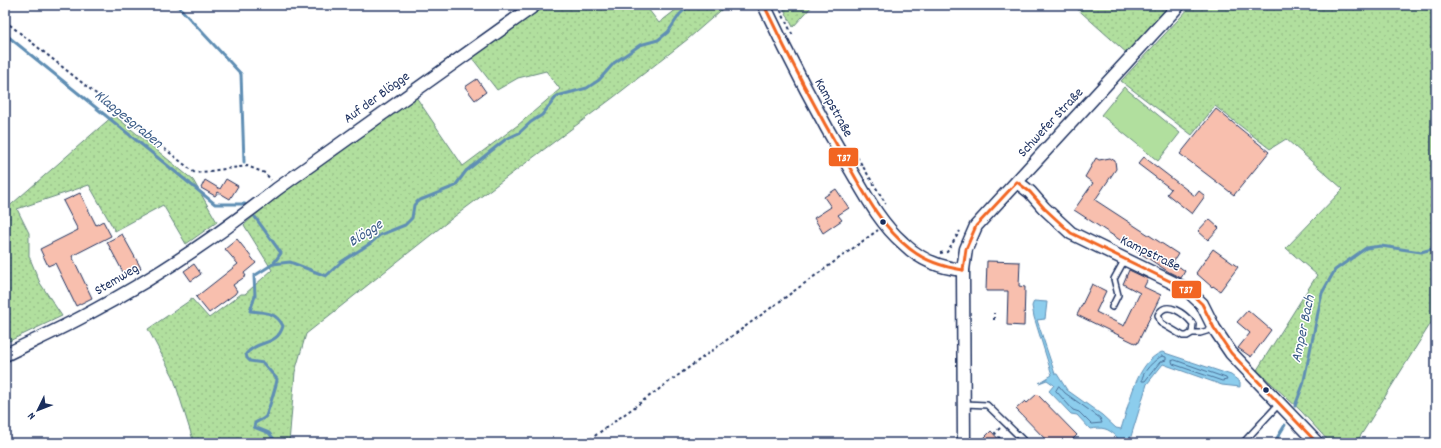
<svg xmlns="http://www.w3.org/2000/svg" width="1441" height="448" viewBox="0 0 1441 448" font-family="Dekko,sans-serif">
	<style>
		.grass { fill: url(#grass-dots); stroke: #66877e }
		.park { fill: #b1df9e; stroke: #66877e }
		.water { fill: #8ccded; stroke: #5f8eb4 }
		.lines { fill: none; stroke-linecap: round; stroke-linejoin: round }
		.shore { stroke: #486e97; stroke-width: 1 }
		.stream { stroke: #5f8eb4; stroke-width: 3 }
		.building { fill: #f8bfae; stroke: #1b2f5e }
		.service-casing { stroke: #1b2f5e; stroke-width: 8 }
		.tertiary-casing { stroke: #1b2f5e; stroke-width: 15 }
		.path { stroke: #1b2f5e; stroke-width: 2; stroke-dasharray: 3 3; stroke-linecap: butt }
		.service { stroke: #fff; stroke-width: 5 }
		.tertiary { stroke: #fff; stroke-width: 12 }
		.bus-1-casing { stroke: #fff; stroke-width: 6 }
		.bus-1 { stroke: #f26522; stroke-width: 3 }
		.bus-dot { fill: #1b2f5e; stroke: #fff; stroke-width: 1.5 }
		.labels { text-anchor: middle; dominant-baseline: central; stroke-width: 3; stroke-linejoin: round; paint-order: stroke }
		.street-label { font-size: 14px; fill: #1b2f5e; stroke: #fff }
		.water-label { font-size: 15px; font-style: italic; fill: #3d5e89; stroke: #fff }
		.line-badge { stroke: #fff; stroke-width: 1.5 }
		.badge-label { font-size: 11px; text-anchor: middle; font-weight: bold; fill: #fff }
	</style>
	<defs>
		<pattern id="grass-dots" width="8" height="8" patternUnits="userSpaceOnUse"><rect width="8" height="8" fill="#b1df9e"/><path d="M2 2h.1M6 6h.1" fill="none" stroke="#98c08a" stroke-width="1.8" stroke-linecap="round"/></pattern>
	</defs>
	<rect width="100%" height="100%" fill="#fff"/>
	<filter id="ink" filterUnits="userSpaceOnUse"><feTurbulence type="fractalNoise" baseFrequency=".025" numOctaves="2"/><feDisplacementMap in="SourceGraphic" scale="8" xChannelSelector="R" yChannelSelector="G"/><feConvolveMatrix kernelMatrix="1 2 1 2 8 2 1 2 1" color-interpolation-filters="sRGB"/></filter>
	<g filter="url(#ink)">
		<g class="grass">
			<path d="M547,5H645L659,23L682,5H727L688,39L614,97L455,216L306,334L295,372L289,443H194L173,376L148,329L192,299L209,318L241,294H245L272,270L244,225L280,192L416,97L463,166L518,125L560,89L546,71L518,78L497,90L472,58Z"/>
			<path d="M782,5H813L793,27Z"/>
			<path d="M1073,5H1174L1129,55Z"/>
			<path d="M1192,5H1436V315L1356,443H1330L1301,411L1257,370L1317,275L1286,248L1343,189L1286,139L1270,149L1215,106L1192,135L1121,81Z"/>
			<path d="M114,115L193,180L217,222L186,244L163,205L115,231L89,185L17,209L29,233V256L40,283L62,316L5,343V210Z"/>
		</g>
		<path class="park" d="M1124,87L1180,133L1158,161L1101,115Z"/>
		<path class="water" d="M1034,301L1047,302L1045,319L1037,320L1055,374H1057L1067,390L1102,415L1116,428L1121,429C1129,405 1136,362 1162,352L1231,375L1240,382V387L1222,385L1163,364L1147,384L1129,443H1116L1117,437C1108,428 1103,427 1090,429L1077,415L1071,414L1049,391L1054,385L1047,380L1039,383L1052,375L1034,317L1032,306Z"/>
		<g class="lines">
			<g class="shore">
				<path d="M1162,356L1166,357V360L1160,362L1145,381H1142C1141,373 1155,359 1162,356Z"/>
				<path d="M1175,360L1226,378L1227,380L1222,381L1173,364L1172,361Z"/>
				<path d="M1059,386L1065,393L1100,418L1102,423L1091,424L1079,412L1073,410L1056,391Z"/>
			</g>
			<g class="stream">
				<path d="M177,5L241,74L244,162"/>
				<path d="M5,34L215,204H245"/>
				<path d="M255,217L281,253L273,264"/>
				<path d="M1295,406L1303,385L1322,293L1335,270L1366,248L1381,246L1421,252L1436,248"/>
				<path d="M277,443L269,433L254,427L255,423C258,421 264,419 266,416C268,411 277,384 277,379L263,363L250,361L247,358L246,354C258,339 277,347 283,326C276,312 264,312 250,311L255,296L254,276L273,264L290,262L326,276L341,262L371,243L380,235L405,225L412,218L414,205L418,201L455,186L466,171L506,139L519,133L531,122L542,115L557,96L587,88L599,80L614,63L640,45L658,40L668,32L680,14L690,5"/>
				<path d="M1274,443L1285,425"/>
			</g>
		</g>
		<g class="building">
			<path d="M477,79L486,92L475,100L465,87Z"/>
			<path d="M1216,109L1269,152L1234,195L1180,154Z"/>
			<path d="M1144,157L1195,196L1199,191L1205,196L1192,214L1167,194L1171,189L1138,164Z"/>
			<path d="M1096,158L1099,160L1110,158L1115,161L1116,169L1095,200L1178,254L1173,262L1185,271L1181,278L1169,272L1074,210L1093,183L1085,177Z"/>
			<path d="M226,179L238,186L230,199L218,192L215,196L201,188L205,180L220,189Z"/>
			<path d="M836,189L849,208L838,215L842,220L823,233L814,218L831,207L824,197Z"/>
			<path d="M80,193L96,225L103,221L111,236L72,256L92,298L76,306L55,263L48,266L40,249L78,230L63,201Z"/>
			<path d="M1209,219L1219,228L1208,240L1198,231Z"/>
			<path d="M122,234L141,268L125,276L107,242Z"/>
			<path d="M237,239L256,263L244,273L246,276L233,285L237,291L235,294L209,313L196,297L238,264L225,249Z"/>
			<path d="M1213,249L1238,267L1220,291L1213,286L1212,287L1196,273Z"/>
			<path d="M987,261L1020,262L1019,286L1025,287L1024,326L1007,325L1008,291H986Z"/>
			<path d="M194,264L201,274L191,281L184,271Z"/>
			<path d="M1129,270L1148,279L1144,287L1161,295L1137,344L1077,315L1092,284L1106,291L1096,312L1124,326L1140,293L1123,284Z"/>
			<path d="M1248,310L1271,330L1251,357L1238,348L1250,333L1237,322Z"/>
			<path d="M1037,394L1077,435L1069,443H1049L1016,409L1025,401L1027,403Z"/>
			<path d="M991,431L1002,443H979Z"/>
		</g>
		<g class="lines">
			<defs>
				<g id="service">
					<path d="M1112,307L1118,295L1114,279L1125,259"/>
					<path d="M1192,333L1187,336H1183L1161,323L1158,315C1166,299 1185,314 1193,324L1192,333H1200L1213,329"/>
					<path d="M965,404L987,405L1026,443"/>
					<path d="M1243,443L1279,404"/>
				</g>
				<g id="tertiary">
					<path d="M764,5C790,60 818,114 849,167C865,194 879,222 903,243C919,259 941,268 963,270"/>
					<path d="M1017,182L1030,192L1044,208L1071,233L1186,289L1202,304L1214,328L1231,353L1317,443"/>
					<path d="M5,355C31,342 58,330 84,316C152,280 217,237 277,189L535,5"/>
					<path d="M964,443L963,270L966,249L976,226L1179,5"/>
				</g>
			</defs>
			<use href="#service" class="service-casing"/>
			<use href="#tertiary" class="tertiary-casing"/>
			<g class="path">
				<path d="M778,5L793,36"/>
				<path d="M5,21L195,173L247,166L265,173L271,180"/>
				<path d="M857,157L886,204"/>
				<path d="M940,253L947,252L960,231"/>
				<path d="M994,320V313"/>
				<path d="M1000,428L995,433L1004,443"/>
				<path d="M585,443L878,230"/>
			</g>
			<use href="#service" class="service"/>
			<use href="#tertiary" class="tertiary"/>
			<defs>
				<g id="bus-1">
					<path d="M764,5C789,58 816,110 846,161C864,193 881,226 910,249C925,261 944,267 963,270"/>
					<path d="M1017,182L1030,192L1044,208L1071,233L1186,289L1202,304L1214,328L1231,353L1317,443"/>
					<path d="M963,270L966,249L976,226L1017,182"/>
				</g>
			</defs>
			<use href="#bus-1" class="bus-1-casing"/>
			<use href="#bus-1" class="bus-1"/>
		</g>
	</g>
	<g class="bus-dot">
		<circle cx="883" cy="222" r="3.5"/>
		<circle cx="1266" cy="390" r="3.5"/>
	</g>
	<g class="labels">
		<g class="street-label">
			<text transform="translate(377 98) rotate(-36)">Auf der Blögge</text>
			<text transform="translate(833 108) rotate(61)">Kampstraße</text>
			<text transform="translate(1051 123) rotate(-47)">Schwefer Straße</text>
			<text transform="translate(1150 254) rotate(26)">Kampstraße</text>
			<text transform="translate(117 280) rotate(-31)">Stemweg</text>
		</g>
		<g class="water-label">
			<text transform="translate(128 120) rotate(39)">Klaggesgraben</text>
			<text transform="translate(366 234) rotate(-33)">Blögge</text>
			<text transform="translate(1304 329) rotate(-78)">Amper Bach</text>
		</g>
	</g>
	<g class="line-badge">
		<rect x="828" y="147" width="31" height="20" rx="4" fill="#f26522"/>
		<rect x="1171" y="280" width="31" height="19" rx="4" fill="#f26522"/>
	</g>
	<g class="badge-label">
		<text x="844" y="161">T37</text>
		<text x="1186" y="293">T37</text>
	</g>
	<rect width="1441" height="448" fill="none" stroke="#fff" stroke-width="20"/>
	<rect x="10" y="10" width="1421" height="428" fill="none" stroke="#1b2f5e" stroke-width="1.5" filter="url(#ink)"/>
	<g transform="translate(38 410) rotate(227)" stroke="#ffffff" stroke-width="3" paint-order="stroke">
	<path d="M0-3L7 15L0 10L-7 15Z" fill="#1b2f5e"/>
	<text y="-6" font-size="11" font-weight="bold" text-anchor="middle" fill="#1b2f5e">N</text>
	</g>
</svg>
